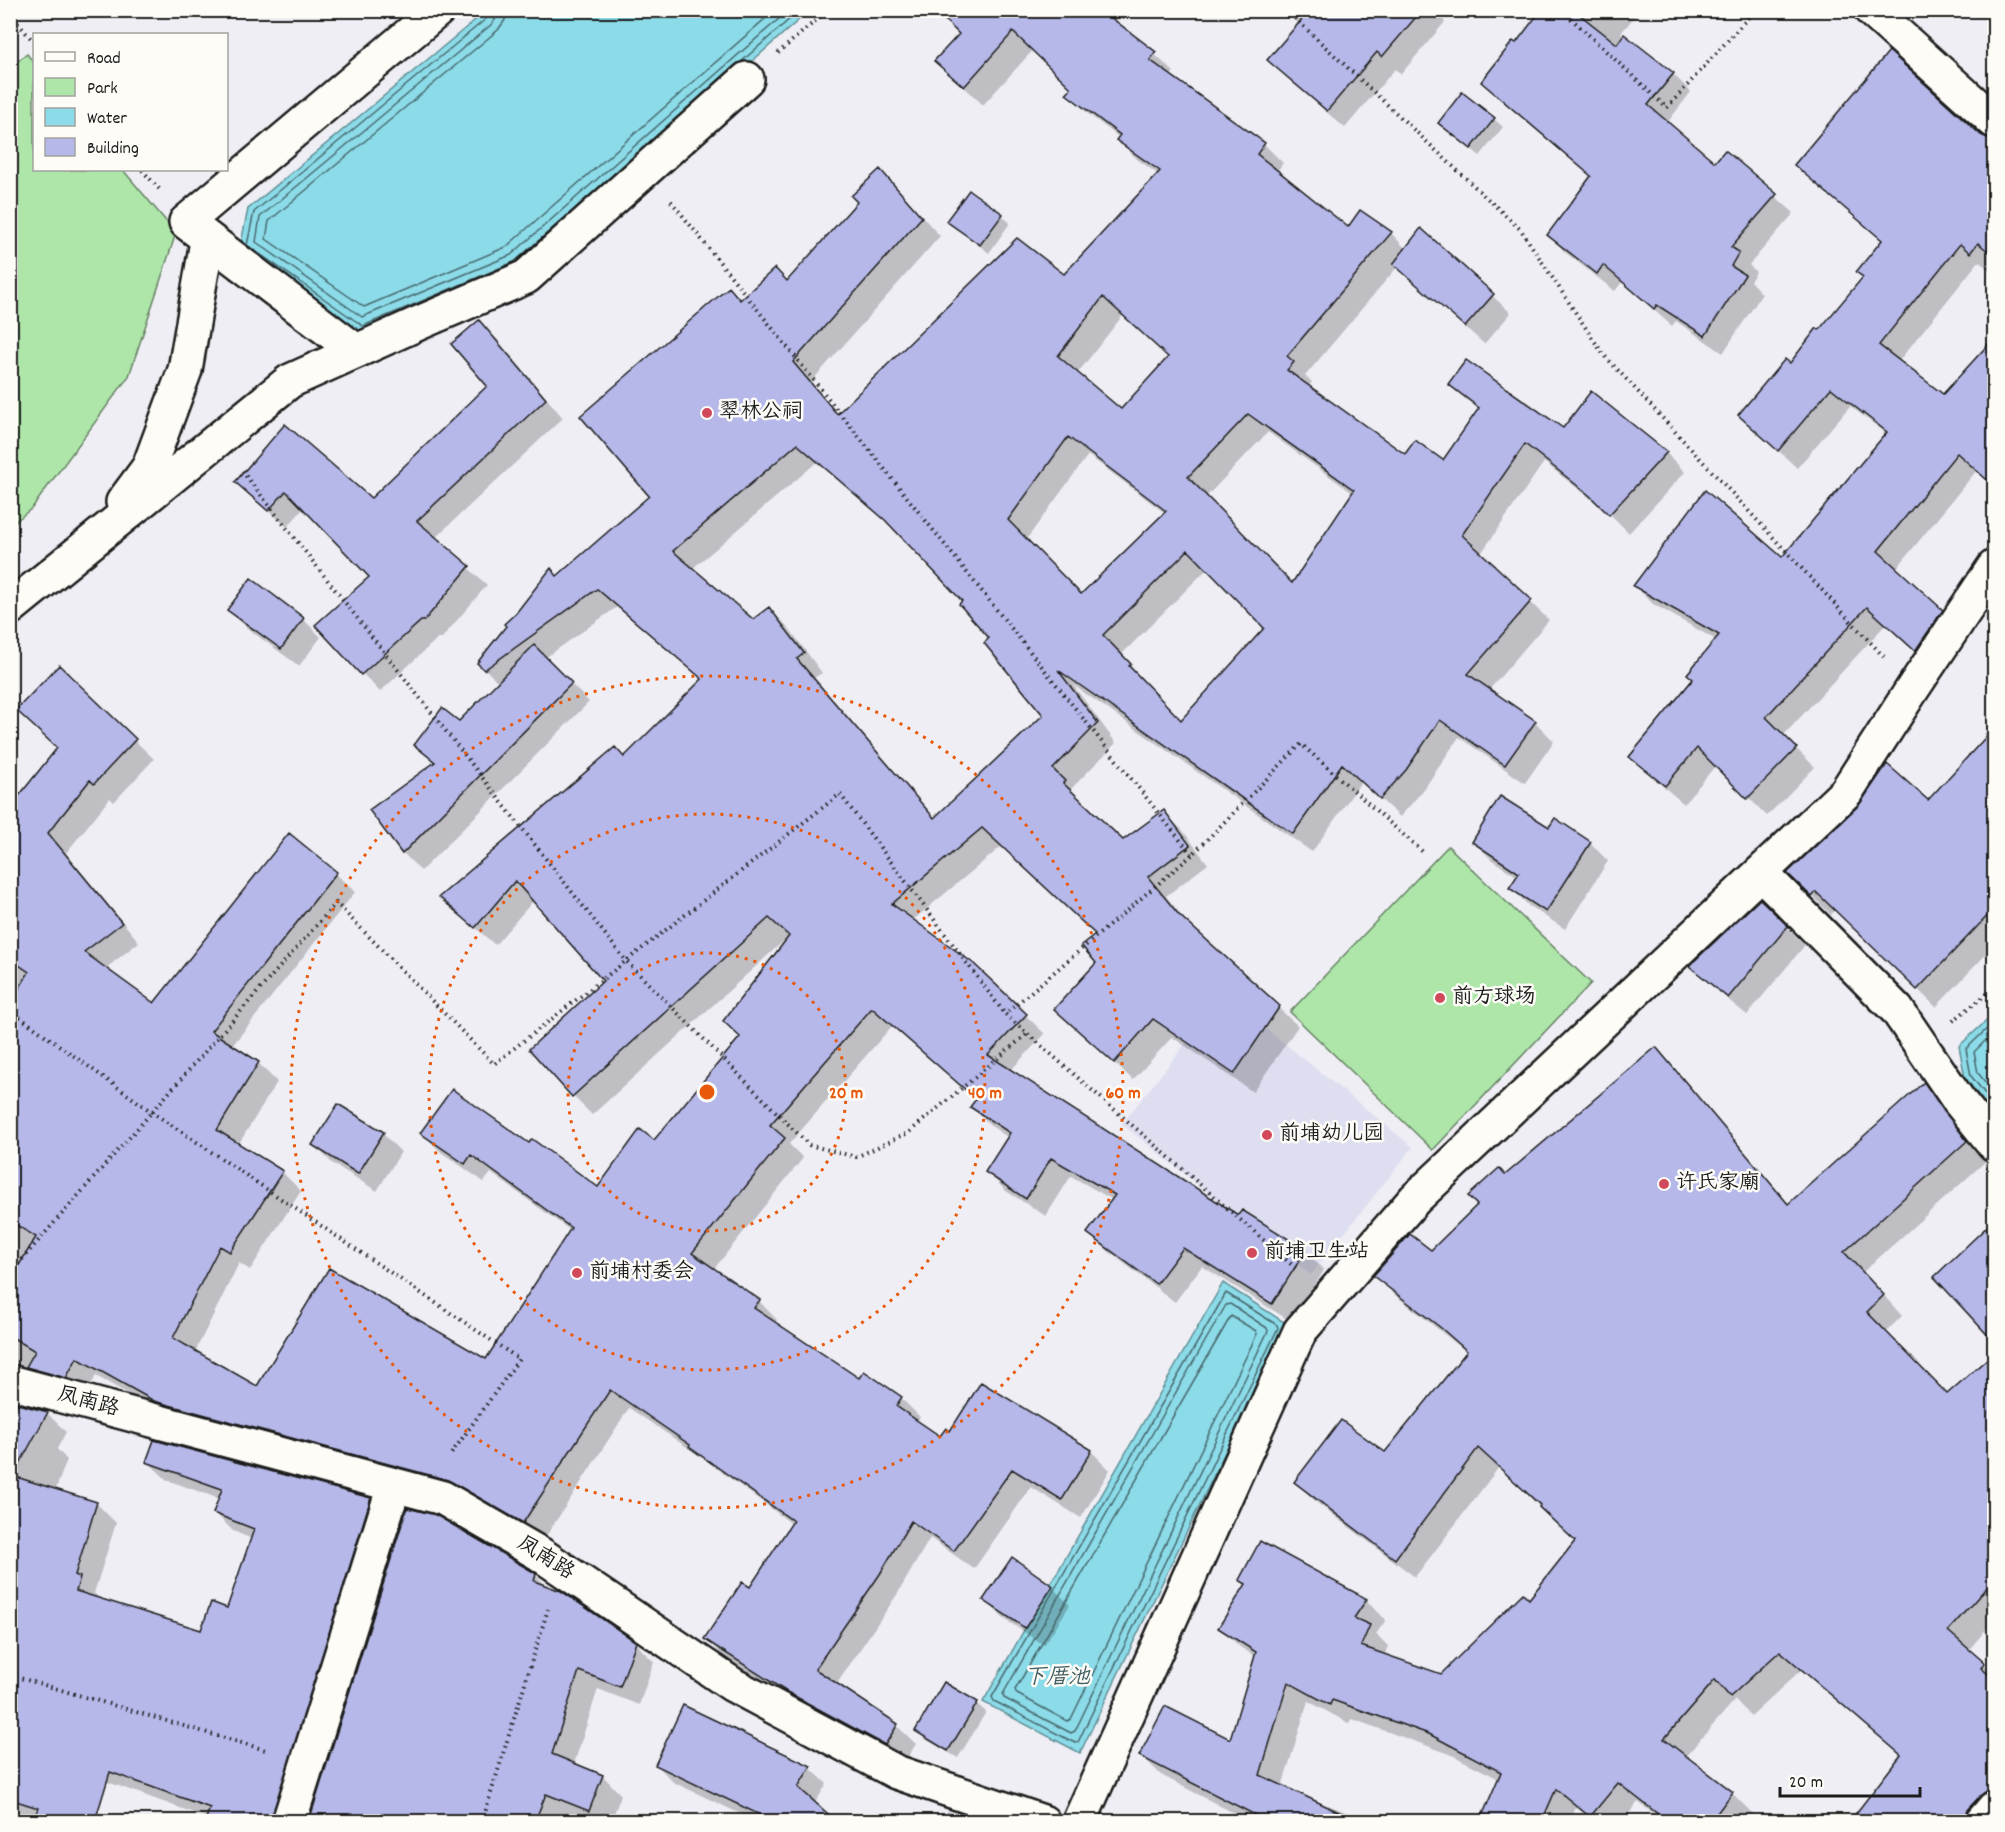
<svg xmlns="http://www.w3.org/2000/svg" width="2005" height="1832" viewBox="0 0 2005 1832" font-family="Dekko,'LXGW WenKai TC',sans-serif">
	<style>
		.built { fill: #dedef1 }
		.green { fill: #aee6aa; stroke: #658163; stroke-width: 1.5 }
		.water { fill: #8bdbe8; stroke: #5f8f96; stroke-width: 1.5 }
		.shadow { fill: #0003; fill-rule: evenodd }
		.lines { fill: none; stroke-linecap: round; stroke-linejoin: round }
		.shore { stroke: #48686e; stroke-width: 1.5 }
		.building { fill: #b5b8e9; stroke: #1c1c1c; stroke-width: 1.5; fill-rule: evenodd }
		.street-casing { stroke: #1c1c1c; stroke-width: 38 }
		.path { stroke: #1c1c1c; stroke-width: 4; stroke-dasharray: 1.5 4.5; stroke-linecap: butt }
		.street { stroke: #fdfcf7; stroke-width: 33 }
		.ring { fill: none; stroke: #e8590c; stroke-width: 3; stroke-dasharray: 3 6 }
		.poi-dot { fill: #d1495b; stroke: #fdfcf7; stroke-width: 2 }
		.labels { text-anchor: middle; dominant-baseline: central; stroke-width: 5; stroke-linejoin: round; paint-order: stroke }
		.poi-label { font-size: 21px; fill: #1c1c1c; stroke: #fdfcf7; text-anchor: start }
		.street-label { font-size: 21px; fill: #1c1c1c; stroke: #fdfcf7 }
		.water-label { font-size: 22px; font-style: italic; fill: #435f63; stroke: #fdfcf7 }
		.centre { fill: #e8590c; stroke: #fdfcf7; stroke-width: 3 }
		.ring-label { font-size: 18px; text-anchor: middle; font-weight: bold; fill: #e8590c; stroke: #fdfcf7; stroke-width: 5; stroke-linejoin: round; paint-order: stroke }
	</style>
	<rect width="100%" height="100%" fill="#efeef4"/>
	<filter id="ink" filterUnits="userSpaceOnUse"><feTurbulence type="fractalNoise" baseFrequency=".0167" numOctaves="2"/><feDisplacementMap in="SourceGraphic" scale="12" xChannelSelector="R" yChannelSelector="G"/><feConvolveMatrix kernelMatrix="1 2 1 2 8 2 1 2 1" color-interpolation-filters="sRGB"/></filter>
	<g filter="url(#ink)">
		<path class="built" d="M1224,995L1413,1147L1311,1275L1122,1124Z"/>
		<g class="green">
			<path d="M27,54L34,63V170H123L176,233L129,376L32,508L11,525L10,67Z"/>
			<path d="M1448,846L1591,983L1433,1150L1290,1012Z"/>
		</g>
		<g class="water">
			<path d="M486,11H809L518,267L361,333L240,248L248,209Z"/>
			<path d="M1994,1014V1115L1965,1078L1959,1046Z"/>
			<path d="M1223,1283L1287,1324L1080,1753L983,1702Z"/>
		</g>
		<g class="shadow">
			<path d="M1030,10H1105L1174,72L1170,77L1264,144L1283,163L1277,172L1349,230L1391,233L1406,249L1421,230L1511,313L1484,344L1398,266L1305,376L1312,382L1308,387L1406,456L1443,462L1479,410L1450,384L1563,430L1666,453L1685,472L1629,533L1610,514L1544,462L1480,555L1549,620L1489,690L1535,722L1554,741L1525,783L1459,737L1424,789L1400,817L1361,782L1312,852L1073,685L1116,743L1071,789L1082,801L1081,803L1123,842L1164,812L1183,831L1208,864L1166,896L1192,929L1298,1026L1253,1092L1172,1037L1133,1080L1075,1028L1056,1009L1097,963L1096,935L1002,846L912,921L972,964L1045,1034L1010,1071L1239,1217L1305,1251L1324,1270L1292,1322L1202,1266L1175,1302L1108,1251L1089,1232L1113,1200L1071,1176L1046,1216L1006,1191L987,1172L1009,1138L991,1126L972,1107L976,1100L892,1026L789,1144L803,1158L713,1270L759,1301L777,1320L775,1324L860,1380L901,1398L920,1417L917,1422L940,1438L951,1433L1091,1451L1110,1470L1081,1518L1031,1487L974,1569L930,1538L898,1593L836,1685L897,1726L916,1744L904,1763L807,1711L725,1658L706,1639L750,1589L792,1524L703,1458L629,1408L543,1541L175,1420L96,1376L85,1396H10V809L58,749L59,667L154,759L114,802L110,798L66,853L139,942L105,969L154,1005L289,835L336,874L355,892L232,1046L258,1063L277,1082L238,1145L282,1172L301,1191L250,1270L239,1263L195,1352L257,1388L486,1361L571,1231L491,1173L484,1182L441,1152L422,1133L529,1146L598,1189L654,1143L741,1038L789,938L788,937L592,1115L573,1096L605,981L534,900L495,945L441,897L624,758L703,680L617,607L545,658L589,702L421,871L403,853L371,811L435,764L416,745L459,723L499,683L479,663L551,570L559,577L651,496L741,301L787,282L898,190L940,236L811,382L838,414L1065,276L1159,175L1137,159L1118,140L1120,138L1087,113L1068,94L1073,88L1033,50L983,105L936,60ZM1123,315L1169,357L1122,411L1077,374ZM1268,432L1354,494L1292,586L1206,497ZM1088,455L1165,513L1081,596L1026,540ZM817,462L901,534L964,601L1045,715L936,819L814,678L822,673L788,627L769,609L752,621L692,569ZM1208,568L1266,628L1181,722L1121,655Z"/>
			<path d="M1283,10H1433L1445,22L1401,74L1395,69L1345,128L1287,78L1269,60L1300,25Z"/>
			<path d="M1543,10H1640L1621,33L1673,74L1691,92L1667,123L1715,164L1725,152L1794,213L1749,265L1756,272L1750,281L1762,294L1723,353L1676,321L1672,326L1622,282L1615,291L1566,253L1549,235L1592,178L1501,100L1483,82L1516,45Z"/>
			<path d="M1494,119L1503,127L1480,156L1440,123Z"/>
			<path d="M1981,136L1994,141V264L1989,270L1979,261L1898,362L1977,470L1896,569L1960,629L1934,668L1886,624L1783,736L1815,767L1767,816L1716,765L1684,804L1650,775L1631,757L1694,679L1716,640L1653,604L1635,586L1783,559L1887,434L1850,406L1797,468L1740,415L1790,365L1864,278L1883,241L1814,183L1796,165Z"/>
			<path d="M1002,215L1010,223L989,253L948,221Z"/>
			<path d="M479,322L497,339L563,418L435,538L487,585L442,638H438L380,692L317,625L371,577L304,508L287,527L237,482L371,500L489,386Z"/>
			<path d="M1994,604V618L1988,612Z"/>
			<path d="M229,610L303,619L321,637L299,666L247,628Z"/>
			<path d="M1994,723V946L1936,1007L1835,910L1831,915L1790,873L1928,802L1987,737L1984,734Z"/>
			<path d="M1555,821L1590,843L1608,861L1565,929L1529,906L1511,888L1518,877L1492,860L1474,842L1549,830Z"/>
			<path d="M1760,901L1805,945L1747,1015L1709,984L1691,966Z"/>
			<path d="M1656,1049L1675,1069L1790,1205L1924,1085L1943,1104L1986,1161L1863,1272L1902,1316L1885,1333L1994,1458V1620L1968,1651L1994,1673V1821L1852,1822L1902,1757L1801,1670L1751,1716L1735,1700L1685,1757L1732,1793L1752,1813L1745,1822H1664L1638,1802L1622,1822H1594L1576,1807L1570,1822H1482L1499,1779L1450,1754L1352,1719L1350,1724L1308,1701L1282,1787L1326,1808L1328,1805L1370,1822H1251L1161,1775L1141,1755L1231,1741L1256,1657L1240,1647L1220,1628L1247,1585L1240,1579L1261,1543L1367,1601L1386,1620L1376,1634L1388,1646L1384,1656L1441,1676L1529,1601L1576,1542L1499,1467L1415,1577L1316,1502L1296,1482L1385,1455L1468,1353L1395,1295L1375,1276L1431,1252L1506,1177Z"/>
			<path d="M339,1106L383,1134L401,1152L377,1191L332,1163L314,1145Z"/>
			<path d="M10,1403L47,1413L66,1432L57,1449L67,1460L55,1491L97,1504L116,1523L94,1593L98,1597V1599L202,1631L228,1610L252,1539L233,1531L214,1512L220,1499L167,1480L148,1462L370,1499L389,1518L294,1822H206L208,1818L10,1747Z"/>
			<path d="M408,1510L536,1575L548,1588L635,1643L654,1662L639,1705L598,1689L574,1764L603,1776L621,1795L611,1822H310Z"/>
			<path d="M1012,1559L1052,1587L1070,1605L1044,1645L1003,1618L985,1600Z"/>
			<path d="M977,1704L986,1712L958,1758L925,1739L917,1730Z"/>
			<path d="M684,1707L810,1768L827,1784L814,1804L833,1822H743L747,1817L673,1782L657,1765Z"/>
			<path d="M10,1796L63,1822H10Z"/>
			<path d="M947,1811L973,1820L975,1822H944Z"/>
		</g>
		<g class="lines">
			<g class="shore">
				<path d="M489,10L487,18L254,212L247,245L363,326L514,262L599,188"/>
				<path d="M497,10L496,18L492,24L260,217L256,242L362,317L511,255L789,10"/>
				<path d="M506,10L505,20L498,30L269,221L266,239L364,307L506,247L775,10"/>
				<path d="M741,62L800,10"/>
				<path d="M1994,1022L1966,1049L1971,1076L1994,1105"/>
				<path d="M1994,1032L1974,1052L1978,1073L1994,1093"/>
				<path d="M1226,1293L1277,1325L1278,1328L1078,1742L1075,1743L994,1701L992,1697Z"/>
				<path d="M1230,1304L1267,1328L1268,1331L1075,1731L1071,1733L1004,1698L1003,1694L1226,1305Z"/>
				<path d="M1231,1316L1256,1331L1257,1334L1071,1719L1067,1721L1017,1694L1015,1690Z"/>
			</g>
		</g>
		<g class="building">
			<path d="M935,10H1101L1156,52L1150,60L1265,143L1257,154L1348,227L1360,210L1392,232L1287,356L1294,362L1287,370L1405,454L1415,440L1443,460L1479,408L1448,384L1466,360L1563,428L1591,391L1667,452L1609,515L1589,495L1525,444L1462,535L1532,600L1468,674L1536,721L1505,765L1440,720L1406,770L1380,799L1342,764L1293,834L1058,670L1098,723L1053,769L1065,781L1063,783L1123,840L1164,810L1190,845L1148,877L1179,915L1280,1006L1234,1074L1153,1019L1114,1063L1054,1009L1096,963L1081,945L1095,934L982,828L892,904L973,963L1027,1014L988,1055L1238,1215L1242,1210L1306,1250L1272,1304L1183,1248L1156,1284L1087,1233L1115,1195L1051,1158L1026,1199L985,1172L1010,1133L970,1107L976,1099L872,1008L770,1125L785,1138L692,1253L760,1300L754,1308L859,1378L864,1371L902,1397L896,1406L940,1436L946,1428L950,1431L981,1382L1092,1450L1062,1500L1012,1469L954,1551L911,1521L880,1574L815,1669L898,1724L885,1745L787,1692L704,1639L742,1582L750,1587L793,1521L689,1447L690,1445L610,1390L523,1523L448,1480L154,1401L77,1358L66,1378L26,1367L35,1351L10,1336V1280L36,1237L10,1221V1004L29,972L10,959V788L18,797L57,748L16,710L59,665L136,739L94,784L90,780L48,833L122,923L84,952L154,1003L289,833L337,872L211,1031L259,1062L217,1130L283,1171L230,1252L220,1246L173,1338L257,1386L329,1268L486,1359L571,1228L471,1155L465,1164L420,1133L452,1089L529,1143L532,1139L598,1187L640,1129L654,1140L740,1037L723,1021L789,936L769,918L572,1097L529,1049L603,981L515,881L475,928L439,897L615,747L624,757L702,679L597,589L484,670L477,663L506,626L504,624L516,613L551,568L557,576L649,496L580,416L729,287L740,300L775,268L787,281L857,202L851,196L880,169L922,217L793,362L837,414L1017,238L1064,274L1160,171L1116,140L1120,135L1066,94L1071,88L1013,32L964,87L934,61L959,34ZM1103,297L1168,357L1121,409L1058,356ZM1248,414L1354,490L1292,583L1188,477ZM1068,437L1166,511L1081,594L1008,520ZM797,444L885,520L962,601L959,604L989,638L984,643L1043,715L934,818L797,659L804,653L769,607L753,619L673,551ZM1188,550L1264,628L1181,720L1129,666L1131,664L1103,635Z"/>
			<path d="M1310,10H1422L1382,57L1377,52L1327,111L1267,60Z"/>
			<path d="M1541,10H1574L1617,44L1624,34L1674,73L1648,105L1715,162L1725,150L1777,194L1731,247L1739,252L1731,266L1745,275L1705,336L1657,305L1654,309L1603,265L1597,274L1547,235L1591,176L1481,82L1513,41L1516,43Z"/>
			<path d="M1889,51L1981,135L1990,139H1995V257L1978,243L1970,253L1960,244L1879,345L1943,394L1995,337V487L1957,453L1878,551L1943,610L1915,651L1867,607L1766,717L1797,748L1747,799L1697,748L1665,786L1629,757L1693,679L1687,674L1719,635L1633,586L1705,490L1782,557L1887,432L1831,388L1778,451L1738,415L1785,359L1790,363L1817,328L1819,330L1863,277L1856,272L1882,240L1794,165Z"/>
			<path d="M1462,92L1495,118L1471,149L1438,123Z"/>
			<path d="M969,190L1003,214L980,245L946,221Z"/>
			<path d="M1421,228L1494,294L1465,327L1393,264Z"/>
			<path d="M479,320L546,399L417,521L470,566L424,621H421L361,675L315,625L369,577L286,491L268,511L235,482L285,424L371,498L487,386L451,344Z"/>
			<path d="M251,578L304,618L281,649L227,610Z"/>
			<path d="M534,645L572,683L402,854L369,810L435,762L414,745L442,708L459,721Z"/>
			<path d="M1995,727V908L1917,990L1816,892L1812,897L1787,873L1859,805L1887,764L1928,800Z"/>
			<path d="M1500,796L1549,827L1555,818L1591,842L1546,912L1509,888L1519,873L1472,842Z"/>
			<path d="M1760,899L1788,926L1728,998L1689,966Z"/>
			<path d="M1656,1047L1788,1204L1924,1082L1967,1141L1844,1252L1884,1295L1867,1312L1947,1394L1995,1352V1578L1948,1631L1985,1663L1981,1668L1995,1680V1790L1987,1791L1980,1796L1967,1810L1964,1821H1850L1901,1755L1780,1651L1730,1697L1715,1680L1664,1739L1733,1792L1711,1821H1667L1618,1783L1590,1817L1556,1789L1542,1821H1480L1501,1772L1429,1734L1332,1700L1330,1705L1288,1682L1260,1775L1358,1821H1267L1139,1756L1165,1706L1230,1739L1256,1652L1218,1628L1246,1584L1239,1580L1260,1541L1367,1599L1354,1618L1370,1625L1361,1646L1441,1674L1523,1593L1529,1599L1575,1541L1539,1507L1540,1505L1478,1448L1395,1559L1294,1482L1341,1420L1385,1452L1467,1351L1441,1328L1373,1276L1410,1234L1431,1250L1477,1205L1468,1196L1499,1168L1505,1175Z"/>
			<path d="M338,1104L384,1132L358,1174L312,1145Z"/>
			<path d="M1995,1219V1343L1934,1277Z"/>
			<path d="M10,1402L48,1412L13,1476L97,1502L75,1575L80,1577L76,1591L201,1630L211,1602L227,1608L254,1529L213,1513L222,1489L146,1462L154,1440L371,1498L271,1821H205L210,1808L110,1772L95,1821H62L36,1814L38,1808L10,1799Z"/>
			<path d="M407,1508L436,1515L530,1570L536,1574L534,1581L561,1591L636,1642L620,1687L579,1671L552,1754L603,1775L589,1811L546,1794L535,1821H309Z"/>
			<path d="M1012,1557L1053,1586L1025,1628L983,1600Z"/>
			<path d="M944,1682L978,1702L948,1751L915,1731Z"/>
			<path d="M683,1705L811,1766L798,1787L836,1821H773L655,1765Z"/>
		</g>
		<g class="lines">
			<defs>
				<g id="street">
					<path d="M1871,10L1994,121"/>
					<path d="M356,351L186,222L438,10"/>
					<path d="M123,502L149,467L185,370L206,247"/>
					<path d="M10,608L290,381L419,323L526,277L747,79"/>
					<path d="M1761,873L1897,1010L1959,1101L1994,1144"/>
					<path d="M10,1382L443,1498L540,1554L733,1685L896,1772L1043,1822"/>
					<path d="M289,1822L394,1486"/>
					<path d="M1079,1822L1300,1331L1415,1199L1846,792L1913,688L1994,567"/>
					<path d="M1982,1822L1994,1808"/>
				</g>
			</defs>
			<use href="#street" class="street-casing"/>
			<g class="path">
				<path d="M1286,10L1521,230L1603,354L1884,657"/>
				<path d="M1562,10L1667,108L1755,10"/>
				<path d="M10,14L34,42"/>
				<path d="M778,53L828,10"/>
				<path d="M142,170L161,191"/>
				<path d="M671,201L1192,855L1301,744L1424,853"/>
				<path d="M242,471L626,961L809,1145L856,1157L908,1133L1027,1034"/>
				<path d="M1192,855L1005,1014L1299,1271"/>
				<path d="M10,1010L152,1112L519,1359L449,1457"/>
				<path d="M1953,1021L1994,988"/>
				<path d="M10,1273L336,903L494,1064L840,794L1005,1014"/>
				<path d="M10,1675L269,1751"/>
				<path d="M482,1822L548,1609"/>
			</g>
			<use href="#street" class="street"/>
		</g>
	</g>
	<g class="ring">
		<circle cx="707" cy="1092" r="139"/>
		<circle cx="707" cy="1092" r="278"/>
		<circle cx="707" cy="1092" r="416"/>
	</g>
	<g class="poi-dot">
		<circle cx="707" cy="413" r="6"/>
		<circle cx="1440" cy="998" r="6"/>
		<circle cx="1267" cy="1135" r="6"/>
		<circle cx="1664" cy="1184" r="6"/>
		<circle cx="1252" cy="1253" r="6"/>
		<circle cx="577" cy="1273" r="6"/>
	</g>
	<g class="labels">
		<g class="poi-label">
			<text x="719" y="413">翠林公祠</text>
			<text x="1452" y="998">前方球场</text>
			<text x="1279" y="1135">前埔幼儿园</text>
			<text x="1676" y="1184">许氏家廟</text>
			<text x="1264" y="1253">前埔卫生站</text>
			<text x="589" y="1273">前埔村委会</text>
		</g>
		<g class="street-label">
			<text transform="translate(88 1403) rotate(15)">凤南路</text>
			<text transform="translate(545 1559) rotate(32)">凤南路</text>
		</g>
		<g class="water-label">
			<text x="1057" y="1678">下厝池</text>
		</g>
	</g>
	<circle cx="707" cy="1092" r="9" class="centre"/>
	<g class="ring-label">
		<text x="846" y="1098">20 m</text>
		<text x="985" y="1098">40 m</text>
		<text x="1123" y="1098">60 m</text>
	</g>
	<rect width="2005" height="1832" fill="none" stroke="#fdfcf7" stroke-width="36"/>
	<rect x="18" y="18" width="1969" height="1796" fill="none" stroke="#1c1c1c" stroke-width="2" filter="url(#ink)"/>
	<rect x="33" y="33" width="195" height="138" fill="#fdfcf7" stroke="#a3a29f" stroke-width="1.5"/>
	<rect x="45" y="52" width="30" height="9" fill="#fdfcf7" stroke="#a3a29f" stroke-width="1.5"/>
	<text x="87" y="63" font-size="18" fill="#1c1c1c">Road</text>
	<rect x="45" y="78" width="30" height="18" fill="#aee6aa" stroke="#a3a29f" stroke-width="1.5"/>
	<text x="87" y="93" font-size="18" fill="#1c1c1c">Park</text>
	<rect x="45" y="108" width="30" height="18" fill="#8bdbe8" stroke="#a3a29f" stroke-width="1.5"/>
	<text x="87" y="123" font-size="18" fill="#1c1c1c">Water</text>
	<rect x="45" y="138" width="30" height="18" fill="#b5b8e9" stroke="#a3a29f" stroke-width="1.5"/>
	<text x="87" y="153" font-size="18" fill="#1c1c1c">Building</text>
	<path d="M1780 1787v9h140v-9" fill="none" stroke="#1c1c1c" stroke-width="3"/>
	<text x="1789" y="1787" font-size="18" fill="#1c1c1c" stroke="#fdfcf7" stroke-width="4.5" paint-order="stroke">20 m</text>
</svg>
